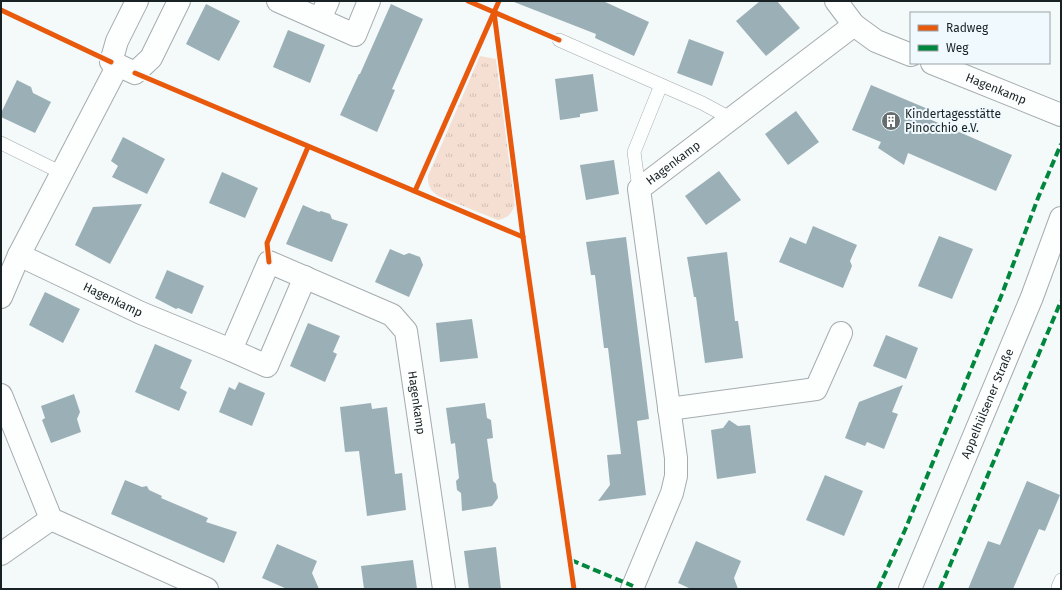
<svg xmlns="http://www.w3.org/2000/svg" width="1062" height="590" viewBox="0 0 1062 590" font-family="'Fira Sans',sans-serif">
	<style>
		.park { fill: url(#park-tufts) }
		.building { fill: #9bb0b6 }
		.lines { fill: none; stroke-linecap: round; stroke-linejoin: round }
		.lane-casing { stroke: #a5acae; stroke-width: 14 }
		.street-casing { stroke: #a5acae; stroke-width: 24 }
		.lane { stroke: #fdfefe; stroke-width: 13 }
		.street { stroke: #fdfefe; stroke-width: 22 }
		.quiet { stroke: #00873e; stroke-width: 4; stroke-dasharray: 8 4; stroke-linecap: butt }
		.cycleway-casing { stroke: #f0fafe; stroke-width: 8 }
		.cycleway { stroke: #e8590c; stroke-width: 5 }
		.labels { text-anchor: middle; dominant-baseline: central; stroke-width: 4; stroke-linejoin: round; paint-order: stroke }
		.street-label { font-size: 12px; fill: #182124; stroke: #f0fafe }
		.poi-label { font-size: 12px; fill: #182124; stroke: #f0fafe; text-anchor: start }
	</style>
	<defs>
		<pattern id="park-tufts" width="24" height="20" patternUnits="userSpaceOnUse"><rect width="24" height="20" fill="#f5dfd2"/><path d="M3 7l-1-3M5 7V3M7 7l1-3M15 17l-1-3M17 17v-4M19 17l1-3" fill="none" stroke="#d1bfb4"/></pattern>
	</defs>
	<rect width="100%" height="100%" fill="#f4f9fa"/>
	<path class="park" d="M480,56L496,59L515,205C511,214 508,218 498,220L438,196C430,190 428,186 428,176Z"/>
	<g class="building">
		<path d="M514,1H603L649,22L634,56L595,38L596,34L514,2Z"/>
		<path d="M760,1H777L800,28L766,56L736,21Z"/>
		<path d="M206,4L240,21L219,61L186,44Z"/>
		<path d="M391,4L423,19L392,89L395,90L377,132L340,115L359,74H360Z"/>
		<path d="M288,30L325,45L310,83L273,67Z"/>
		<path d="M689,39L724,52L712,86L677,73Z"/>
		<path d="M593,74L598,111L580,114V117L560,120L555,79Z"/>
		<path d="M17,80L31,87L33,93L51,102L35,133L1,117V113Z"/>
		<path d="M871,85L928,109L927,113H929L927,118L1012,155L996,191L908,153L904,165L878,148L881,142L852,130Z"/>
		<path d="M796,111L819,142L788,165L765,134Z"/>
		<path d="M123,137L165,159L147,194L112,177L118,166L111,161Z"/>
		<path d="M614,160L619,194L586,200L580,165Z"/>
		<path d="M719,171L741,200L706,225L685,196Z"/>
		<path d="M222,172L258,188L245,218L209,203Z"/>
		<path d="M142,204L110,264L75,245L93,207Z"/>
		<path d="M303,205L319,212L321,211L330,214L332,219L348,224L332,262L286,244Z"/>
		<path d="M813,226L857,245L850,261L852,266L843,288L779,262L790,237L806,244Z"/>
		<path d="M939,236L973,249L952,299L918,286Z"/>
		<path d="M626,237L649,419L637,421L646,495L598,501L610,485L607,455L621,454L608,348H604L595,275H591L586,242Z"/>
		<path d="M390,249L404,255L409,253L420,257L423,265L409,297L375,282Z"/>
		<path d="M727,252L735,321H738L743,358L705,363L696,297H694L687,257Z"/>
		<path d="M167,270L204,286L192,314L178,308L176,309L155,298Z"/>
		<path d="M45,292L80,309L63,343L29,325Z"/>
		<path d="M472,319L478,358L440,362L436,323Z"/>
		<path d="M308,323L340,336L333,352L337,354L325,382L290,366Z"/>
		<path d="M886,335L918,348L906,379L873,366Z"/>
		<path d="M155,344L192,360L180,388L187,392L179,411L135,392Z"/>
		<path d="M239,382L265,393L252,426L219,412L229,387L235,390Z"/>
		<path d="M903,385L892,412L898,414L884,449L867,442L865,446L845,438L859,402Z"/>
		<path d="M74,394L80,412L77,419L81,432L51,443L42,420L45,418L41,406Z"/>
		<path d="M371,403L372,409L387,407L395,474L402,473L406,510L367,516L359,451L345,452L340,407Z"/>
		<path d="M485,403L487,418L491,420L493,438L487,439L493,481L496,484L498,498L492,506L462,511L461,493L457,490L456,481L459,478L455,443L451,444L446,408Z"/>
		<path d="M729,420L738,426L750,425L756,473L717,479L711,430L723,428Z"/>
		<path d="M825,475L863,491L844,536L806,520Z"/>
		<path d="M125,480L142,487L147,486L149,490L162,496L161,498L208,518L206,522L237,532L224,563L111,514Z"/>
		<path d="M1027,481L1060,495L1045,531L1039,529L1013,589H968L988,541L1000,545Z"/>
		<path d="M696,541L741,561L734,578L738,589H691L678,583Z"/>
		<path d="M277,544L317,561L312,573L319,589H287L262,578Z"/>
		<path d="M496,547L501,589H469L464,551Z"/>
		<path d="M413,560L417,589H364L361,566Z"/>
	</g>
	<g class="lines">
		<defs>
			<g id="lane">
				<path d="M559,40L702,103L730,118"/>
				<path d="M1,143L62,173"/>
				<path d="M639,189L634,152L661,85"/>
				<path d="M1058,587L1061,580"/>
			</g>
			<g id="street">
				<path d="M137,1L117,41L111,62L135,73L151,58L179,1"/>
				<path d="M278,1L355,35L369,1"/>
				<path d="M836,1L854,25L876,41L911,55"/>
				<path d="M320,19L328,1"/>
				<path id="s1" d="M932,63L1061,115"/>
				<path id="s2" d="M19,255L141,313L231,350L269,262L392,315L406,331L444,589"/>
				<path d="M1,297L19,255L118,65"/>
				<path d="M231,350L267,366L305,277"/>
				<path d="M1,395L51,519L207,589"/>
				<path d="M669,409L816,389L841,333"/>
				<path d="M1,554L51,519"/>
				<path id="s3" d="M632,589L672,493L676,476V458L639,189L854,25"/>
				<path id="s4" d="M910,589L1032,297L1061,218"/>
			</g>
		</defs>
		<use href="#lane" class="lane-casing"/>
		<use href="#street" class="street-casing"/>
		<use href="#lane" class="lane"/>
		<use href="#street" class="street"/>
		<g class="quiet">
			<path d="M571,560L633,586"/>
			<path d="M878,589L905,530L1002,294L1038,198L1061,144"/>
			<path d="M940,589L1061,301"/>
		</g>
		<defs>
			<g id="cycleway">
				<path d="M468,1L559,40"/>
				<path d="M1,10L111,62"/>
				<path d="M494,12L523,237L574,589"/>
				<path d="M135,73L523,237"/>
				<path d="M415,191L499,1"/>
				<path d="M269,262L267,243L308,147"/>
			</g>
		</defs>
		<use href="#cycleway" class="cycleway-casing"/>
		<use href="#cycleway" class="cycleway"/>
	</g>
	<defs>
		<symbol id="building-disc" viewBox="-11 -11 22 22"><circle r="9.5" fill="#656d6f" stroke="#f0fafe"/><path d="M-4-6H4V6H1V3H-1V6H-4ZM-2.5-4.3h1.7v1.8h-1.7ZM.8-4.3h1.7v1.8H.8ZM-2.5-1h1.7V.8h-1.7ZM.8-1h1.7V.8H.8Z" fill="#fff"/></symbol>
	</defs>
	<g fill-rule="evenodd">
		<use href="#building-disc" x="880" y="110" width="22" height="22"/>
	</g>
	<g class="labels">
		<g class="street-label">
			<text stroke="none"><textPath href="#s1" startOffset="69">Hagenkamp</textPath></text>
			<text stroke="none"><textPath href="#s3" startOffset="454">Hagenkamp</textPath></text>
			<text stroke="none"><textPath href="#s2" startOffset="104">Hagenkamp</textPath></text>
			<text stroke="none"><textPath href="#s2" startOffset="556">Hagenkamp</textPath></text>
			<text stroke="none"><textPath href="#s4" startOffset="201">Appelhülsener Straße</textPath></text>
		</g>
		<g class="poi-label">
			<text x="905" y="114">Kindertagesstätte<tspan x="905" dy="14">Pinocchio e.V.</tspan></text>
		</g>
	</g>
	<rect width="1062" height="590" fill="none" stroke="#182124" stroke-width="4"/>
	<rect x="910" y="12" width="140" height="52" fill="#f0fafe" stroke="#9aa3a7"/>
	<rect x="918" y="25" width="20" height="6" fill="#e8590c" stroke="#9aa3a7"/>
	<text x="946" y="32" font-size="12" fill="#182124">Radweg</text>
	<rect x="918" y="45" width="20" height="6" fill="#00873e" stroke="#9aa3a7"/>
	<text x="946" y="52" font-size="12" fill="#182124">Weg</text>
</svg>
